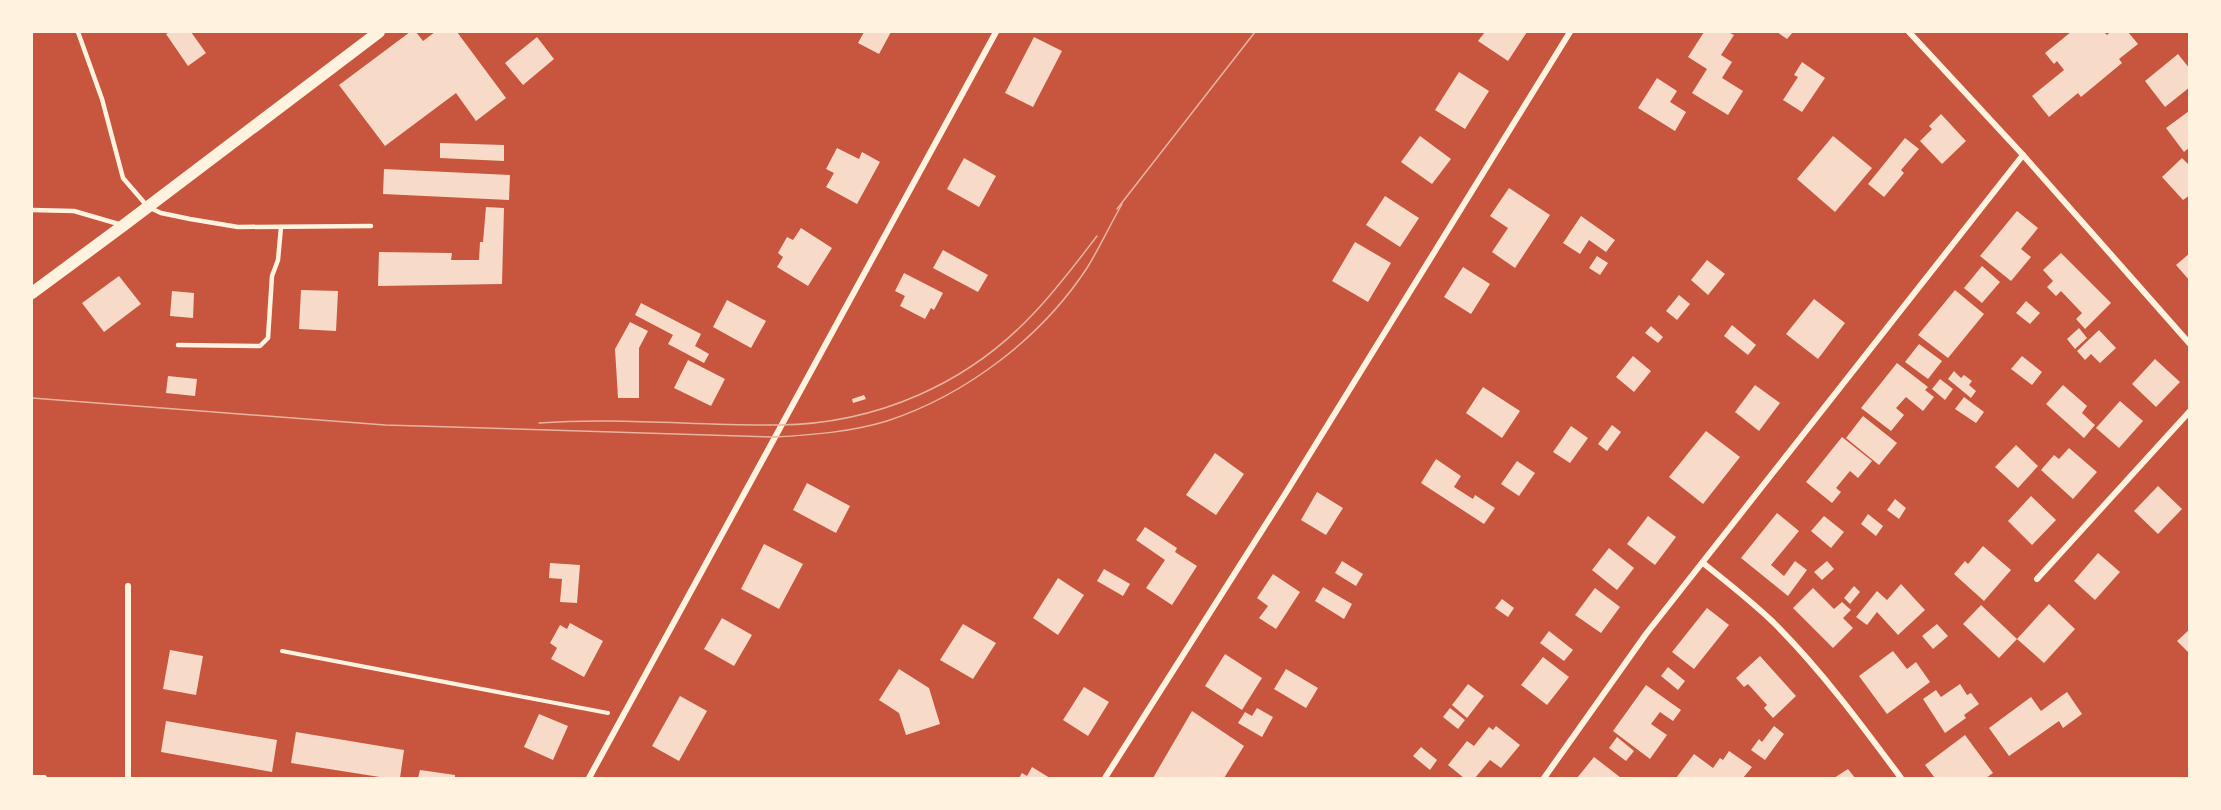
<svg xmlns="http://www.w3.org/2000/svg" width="2221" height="810" viewBox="0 0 2221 810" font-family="Jost,sans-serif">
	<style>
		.building { fill: #f7dbc8 }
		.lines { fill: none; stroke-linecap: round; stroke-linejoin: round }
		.path { stroke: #fff3e0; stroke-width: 4 }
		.service { stroke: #fff3e0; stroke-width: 4.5 }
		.minor { stroke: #fff3e0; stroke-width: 6 }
		.secondary { stroke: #fff3e0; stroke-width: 12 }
		.tram { stroke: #e9b49f; stroke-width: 1.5 }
	</style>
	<rect width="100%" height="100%" fill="#c8553d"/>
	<g class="building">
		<path d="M170,32H191L206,53L188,66L166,34Z"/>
		<path d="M410,32H416L423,41L435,32H457L506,98L476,121L456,93L385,146L339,85Z"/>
		<path d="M864,32H891L879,54L858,43Z"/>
		<path d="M1485,32H1527L1508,61L1478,41Z"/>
		<path d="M1704,32H1728L1734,35L1721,55L1732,62L1722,78L1743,91L1728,115L1692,93L1707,69L1688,57Z"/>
		<path d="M1777,32H1793L1787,39Z"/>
		<path d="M2071,32H2104L2107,35L2110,32H2128L2138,44L2119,59L2122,63L2081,97L2078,93L2049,117L2032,96L2064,70L2057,61L2054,64L2045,53Z"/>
		<path d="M537,37L554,59L523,85L505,63Z"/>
		<path d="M1034,37L1062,51L1033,107L1005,93Z"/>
		<path d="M2178,54L2190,69V87L2165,107L2145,81Z"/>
		<path d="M1802,62L1825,78L1802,112L1783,100L1798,77L1794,75Z"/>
		<path d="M1459,72L1489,91L1465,129L1435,110Z"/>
		<path d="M1657,78L1677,91L1670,102L1686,112L1675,131L1638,108Z"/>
		<path d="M2189,111L2190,147L2184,152L2166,128Z"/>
		<path d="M1941,114L1966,141L1942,164L1920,141L1932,129L1929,126Z"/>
		<path d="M1420,136L1451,159L1432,184L1401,162Z"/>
		<path d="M1833,136L1872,168L1835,212L1797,179Z"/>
		<path d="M1905,138L1919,149L1901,170L1904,173L1884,197L1868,184Z"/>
		<path d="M440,143L504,145V161L440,158Z"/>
		<path d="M837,148L859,159L862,152L880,162L857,204L826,187L834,173L826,169Z"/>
		<path d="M964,158L996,176L979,207L947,189Z"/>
		<path d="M2182,158L2190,166V195L2183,200L2162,177Z"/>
		<path d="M384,169L510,175L509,200L383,194Z"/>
		<path d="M1509,188L1550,215L1515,268L1492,252L1508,228L1490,216Z"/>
		<path d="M1385,196L1419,218L1400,247L1366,225Z"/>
		<path d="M486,207L504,208L502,284L378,286L379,252L452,253L451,260H479L480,242H483Z"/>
		<path d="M2017,211L2038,228L2021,249L2031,257L2011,281L1980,256Z"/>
		<path d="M1581,216L1615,240L1606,252L1589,240L1580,254L1563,243Z"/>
		<path d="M801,228L832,248L808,286L777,267L783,257L778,253L787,237L793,240Z"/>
		<path d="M1355,242L1391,263L1368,302L1332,281Z"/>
		<path d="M943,250L988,275L978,292L933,268Z"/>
		<path d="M2061,253L2111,303L2085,329L2076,319L2082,313L2061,291L2056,296L2047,287L2053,281L2043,270Z"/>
		<path d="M2190,253V281L2176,265Z"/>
		<path d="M1597,256L1608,263L1600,275L1589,268Z"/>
		<path d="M1707,260L1725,274L1708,295L1691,280Z"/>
		<path d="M1982,266L2000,282L1982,303L1964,288Z"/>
		<path d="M1463,267L1490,284L1471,314L1444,297Z"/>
		<path d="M904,273L943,293L934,310L931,308L925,319L900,306L905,296L895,291Z"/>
		<path d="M119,276L141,304L104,332L82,303Z"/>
		<path d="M301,290L338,291L336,331L299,329Z"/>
		<path d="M1955,290L1984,314L1948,358L1918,335Z"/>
		<path d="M172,291L194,293L193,318L170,316Z"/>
		<path d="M1679,295L1690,304L1677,320L1666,311Z"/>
		<path d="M1814,299L1845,323L1818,359L1786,334Z"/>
		<path d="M727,300L766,321L751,348L713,327Z"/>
		<path d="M2026,301L2040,313L2030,324L2016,313Z"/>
		<path d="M641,303L701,334L695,346L709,354L704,363L668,344L673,335L635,315Z"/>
		<path d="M630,322L648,331L639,348V398H618L615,349Z"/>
		<path d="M1732,325L1756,345L1748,355L1724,336Z"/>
		<path d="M1651,326L1663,337L1658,343L1645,333Z"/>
		<path d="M2079,328L2087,338L2075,349L2067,339Z"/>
		<path d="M2099,330L2116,348L2100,363L2091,354L2085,360L2077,351Z"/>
		<path d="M1919,344L1942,361L1928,379L1905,362Z"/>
		<path d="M1633,356L1651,371L1634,392L1616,377Z"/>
		<path d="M2022,356L2042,372L2032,385L2011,369Z"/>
		<path d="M2155,359L2180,382L2156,407L2132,384Z"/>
		<path d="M688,360L725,379L711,406L674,388Z"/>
		<path d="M1897,363L1928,387L1925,390L1934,397L1923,411L1906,397L1896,408L1904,415L1891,431L1861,408Z"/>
		<path d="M1954,371L1961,378L1964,375L1972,381L1969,385L1976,391L1971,398L1948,379Z"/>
		<path d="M168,376L197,379L195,396L166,393Z"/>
		<path d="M1940,379L1953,389L1945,400L1932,389Z"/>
		<path d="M1755,385L1780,403L1759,431L1735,412Z"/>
		<path d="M2063,385L2087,406L2082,413L2095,425L2084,438L2046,404Z"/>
		<path d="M1483,387L1520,411L1502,438L1466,413Z"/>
		<path d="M864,395L866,399L853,403L852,399Z"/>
		<path d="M1964,397L1984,412L1976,423L1955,409Z"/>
		<path d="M2120,401L2143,421L2119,448L2096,428Z"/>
		<path d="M1863,416L1897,443L1879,465L1846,438Z"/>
		<path d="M1612,425L1621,432L1607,451L1598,444Z"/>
		<path d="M1571,426L1588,438L1570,463L1553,452Z"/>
		<path d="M1706,431L1740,457L1703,504L1669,477Z"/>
		<path d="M1842,437L1872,461L1858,478L1850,471L1836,488L1841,492L1832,503L1806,482Z"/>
		<path d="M2016,445L2038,466L2018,488L1995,467Z"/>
		<path d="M2069,448L2097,472L2073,499L2041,470L2054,455L2059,459Z"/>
		<path d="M1215,453L1244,474L1216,515L1186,495Z"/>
		<path d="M1436,459L1461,476L1454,487L1473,499L1475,495L1495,508L1484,524L1421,483Z"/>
		<path d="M1517,461L1535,473L1519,496L1501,484Z"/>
		<path d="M807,483L850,506L836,533L793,510Z"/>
		<path d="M2158,486L2182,509L2158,534L2134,511Z"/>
		<path d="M1317,492L1343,508L1326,535L1301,520Z"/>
		<path d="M2031,496L2056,520L2032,545L2008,521Z"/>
		<path d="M1895,499L1906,508L1899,519L1887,510Z"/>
		<path d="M1777,513L1799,531L1771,565L1784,576L1795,561L1807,570L1788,596L1741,558Z"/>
		<path d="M1868,514L1883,526L1876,536L1861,524Z"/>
		<path d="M1648,516L1676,537L1655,565L1627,544Z"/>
		<path d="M1824,516L1844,532L1831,548L1811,531Z"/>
		<path d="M1145,527L1177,548L1175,552L1197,566L1172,605L1146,588L1165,560L1136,540Z"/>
		<path d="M764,544L803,564L779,609L741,589Z"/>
		<path d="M1983,546L2011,570L1984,601L1954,574L1965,561L1968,564Z"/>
		<path d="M1609,548L1634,568L1617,590L1592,570Z"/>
		<path d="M2098,553L2120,572L2095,600L2074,581Z"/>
		<path d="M1342,561L1363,574L1356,586L1335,573Z"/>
		<path d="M1827,561L1834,569L1822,580L1814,572Z"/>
		<path d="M550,563L580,565L577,603L560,602L562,579L549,578Z"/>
		<path d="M1104,569L1130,584L1123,596L1097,581Z"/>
		<path d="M1273,574L1300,592L1276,629L1259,618L1268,606L1257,598Z"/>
		<path d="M1058,578L1084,595L1058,635L1033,618Z"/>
		<path d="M1901,584L1925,610L1898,635L1877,612L1867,625L1856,617L1877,591L1887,600Z"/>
		<path d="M1854,586L1860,592L1850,604L1844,598Z"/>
		<path d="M1323,587L1352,604L1344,619L1315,601Z"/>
		<path d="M1595,588L1620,607L1601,633L1575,615Z"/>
		<path d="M1813,588L1834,609L1842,602L1851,610L1843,618L1853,628L1833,648L1793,608Z"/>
		<path d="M1502,599L1514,608L1508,617L1495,608Z"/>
		<path d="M2049,604L2075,629L2044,663L2017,639Z"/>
		<path d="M1981,605L2017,639L1999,658L1963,624Z"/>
		<path d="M1707,608L1729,625L1694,669L1672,652Z"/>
		<path d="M722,618L752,635L734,666L704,649Z"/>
		<path d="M570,623L603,641L584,677L551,659L557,648L550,643L560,625L567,629Z"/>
		<path d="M963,624L996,643L973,679L940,660Z"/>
		<path d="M1937,624L1948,636L1933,649L1922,636Z"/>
		<path d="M2190,629V654L2177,641Z"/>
		<path d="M1549,631L1573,650L1564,661L1540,643Z"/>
		<path d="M170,650L203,656L196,695L163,689Z"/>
		<path d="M1893,651L1907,669L1916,662L1930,682L1887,714L1859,676Z"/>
		<path d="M1225,654L1262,678L1242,710L1205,686Z"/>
		<path d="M1760,656L1796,696L1773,718L1764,708L1767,705L1748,684L1744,687L1736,678Z"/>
		<path d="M1543,657L1569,677L1547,705L1521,685Z"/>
		<path d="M1668,667L1685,681L1678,690L1661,676Z"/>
		<path d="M899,669L929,688L940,724L906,735L899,713L879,700Z"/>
		<path d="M1286,669L1318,688L1306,708L1274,689Z"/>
		<path d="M1468,684L1484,696L1467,718L1452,705Z"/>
		<path d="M1960,684L1967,695L1971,693L1979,704L1964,715L1966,718L1945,733L1923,699L1936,690L1941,697Z"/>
		<path d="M1646,685L1681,710L1673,721L1660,712L1651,724L1667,735L1650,759L1613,731Z"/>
		<path d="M1084,687L1109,702L1088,736L1063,720Z"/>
		<path d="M2067,692L2082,714L2063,728L2059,721L2009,756L1989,728L2031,697L2041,711Z"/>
		<path d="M680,696L707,711L679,761L652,746Z"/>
		<path d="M1257,708L1273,717L1262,737L1238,723L1245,712L1252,716Z"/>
		<path d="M1450,708L1465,720L1458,729L1443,717Z"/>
		<path d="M1192,711L1244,746L1224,778H1153Z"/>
		<path d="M539,714L568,726L553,760L524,747Z"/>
		<path d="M166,721L277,740L272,772L161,752Z"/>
		<path d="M1496,726L1520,745L1501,768L1490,760L1475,778H1464L1448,765L1467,741L1474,746L1489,727L1493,730Z"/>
		<path d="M1774,726L1784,734L1765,760L1751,750L1759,739L1762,742Z"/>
		<path d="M296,732L404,750L400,778H386L291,763Z"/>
		<path d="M1965,735L1993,773L1986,778H1935L1925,765Z"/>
		<path d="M1617,737L1634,751L1626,761L1609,748Z"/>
		<path d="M1421,747L1437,760L1430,770L1413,756Z"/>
		<path d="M1729,751L1752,767L1743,778H1676L1694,754L1713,768L1720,758L1723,760Z"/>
		<path d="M1594,757L1616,774L1621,778H1577Z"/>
		<path d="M1032,767L1050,778H1019L1022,773L1027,776Z"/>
		<path d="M1848,769L1855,778H1834Z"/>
		<path d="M420,770L455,775V778H418Z"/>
	</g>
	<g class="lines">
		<path class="path" d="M282,651L608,713"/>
		<g class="service">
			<path d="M78,32L102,99L123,178L148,207L161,213L190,219L238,227L371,226"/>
			<path d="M32,210L74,211L122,225"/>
			<path d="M178,345L260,346L268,338L272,276L278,260L281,227"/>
		</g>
		<g class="minor">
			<path d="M1909,32L2023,155L2190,344"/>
			<path d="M1703,563C1727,582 1751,601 1773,622C1821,670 1861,724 1901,778"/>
			<path d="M2037,579L2190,411"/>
			<path d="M128,586V778"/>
			<path d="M32,778H44"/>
			<path d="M589,778L996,32"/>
			<path d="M1105,778L1287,491L1570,32"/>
			<path d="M1544,778L1646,634L2023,155"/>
		</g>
		<path class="secondary" d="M32,293L124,225L379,32"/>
		<g class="tram">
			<path d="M1117,209L1255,32"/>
			<path d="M32,398L385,425L774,437C812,435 851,432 887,421C966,395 1041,338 1087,268C1100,247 1110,225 1122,204"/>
			<path d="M539,423C619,417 699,426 779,425C876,424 968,384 1034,313C1057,289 1077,262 1097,236"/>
		</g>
	</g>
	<rect width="2221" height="810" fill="none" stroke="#fff3e0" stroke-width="66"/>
</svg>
